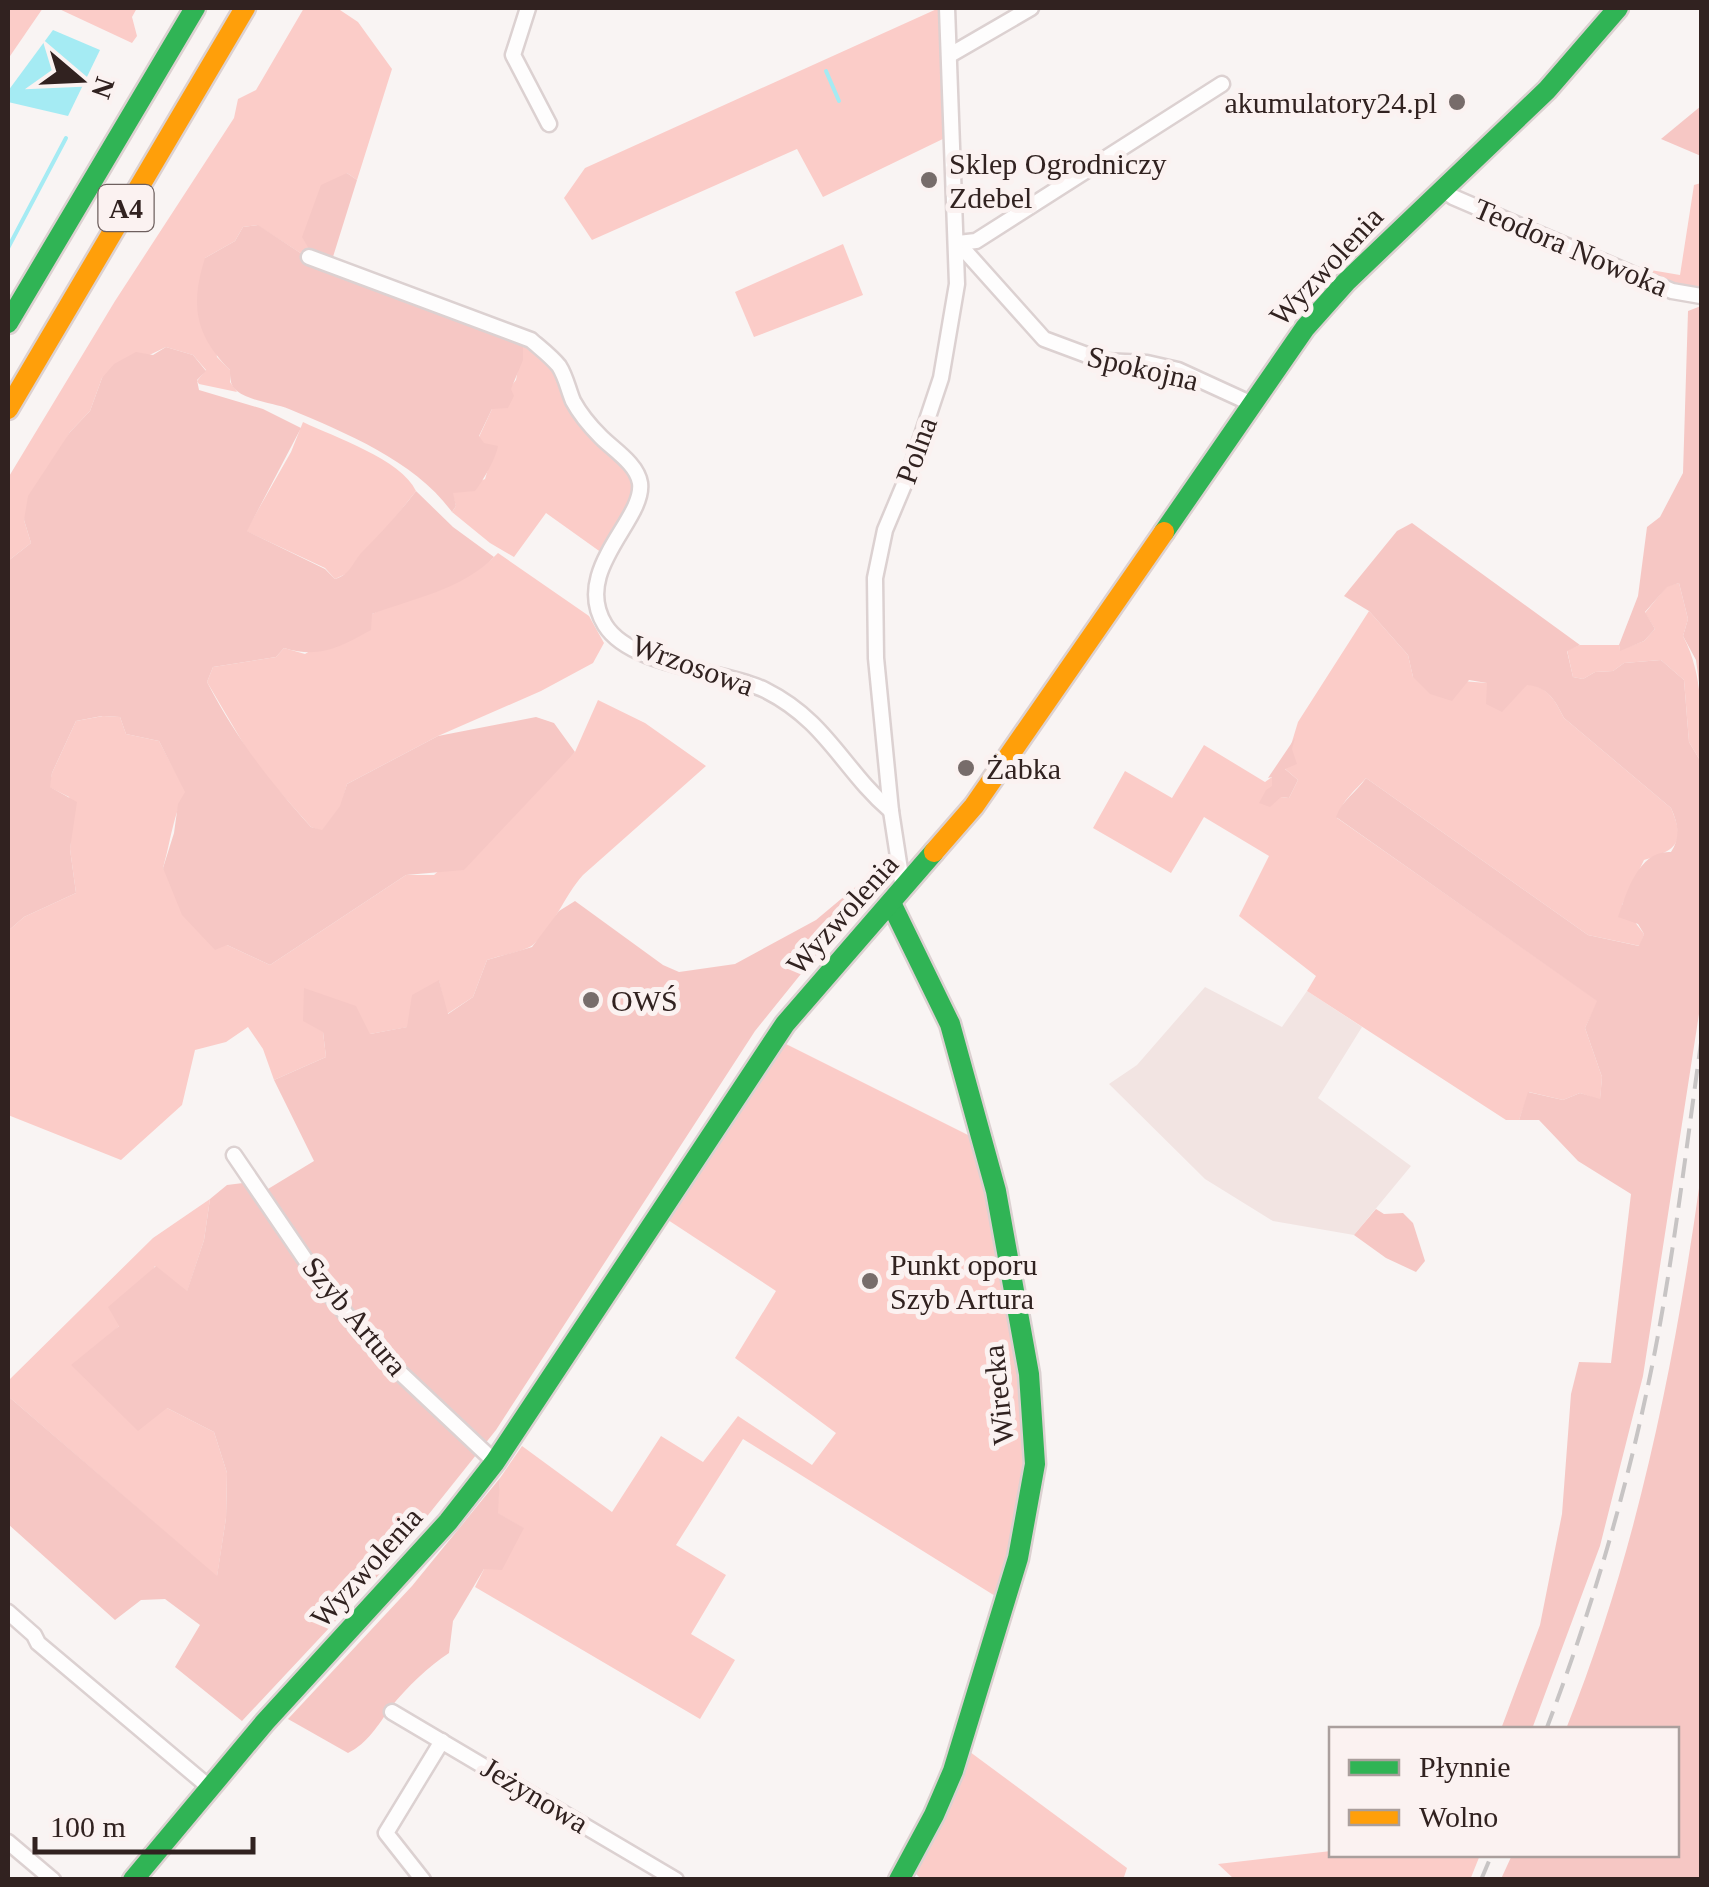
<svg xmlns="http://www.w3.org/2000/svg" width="1709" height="1887" viewBox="0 0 1709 1887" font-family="Georgia,serif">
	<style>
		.built { fill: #f2e4e2 }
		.green { fill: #fbccc8 }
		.forest { fill: #f6c7c4 }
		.water { fill: #a5ebf3 }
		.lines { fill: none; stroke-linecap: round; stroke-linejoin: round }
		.stream { stroke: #a5ebf3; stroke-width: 4 }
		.street-casing { stroke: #dcd1d1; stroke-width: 19 }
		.fast-casing { stroke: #dcd1d1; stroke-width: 25 }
		.slow-casing { stroke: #dcd1d1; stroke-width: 25 }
		.street { stroke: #fefdfd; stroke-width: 14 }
		.fast { stroke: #30b455; stroke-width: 20 }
		.slow { stroke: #ff9f0a; stroke-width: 20 }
		.rail { stroke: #c7c4c4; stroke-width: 4; stroke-dasharray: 20 10; stroke-linecap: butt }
		.poi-dot { fill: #776c6a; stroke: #fbf2f1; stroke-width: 4 }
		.labels { text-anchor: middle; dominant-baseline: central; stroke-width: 10; stroke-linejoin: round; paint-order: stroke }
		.shield { fill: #fbf2f1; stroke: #6e605f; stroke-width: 2.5 }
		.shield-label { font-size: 28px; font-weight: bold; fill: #312220 }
		.poi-label { font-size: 30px; fill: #312220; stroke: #fbf2f1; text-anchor: start }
		.street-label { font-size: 30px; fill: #312220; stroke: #fbf2f1 }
	</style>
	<rect width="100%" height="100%" fill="#f9f4f3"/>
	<path class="built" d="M1205,987L1282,1027L1307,991L1362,1027L1318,1098L1411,1166L1354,1235L1273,1221L1205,1179L1109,1084L1137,1065Z"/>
	<g class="green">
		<path d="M8,8H43L8,59Z"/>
		<path d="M57,8H137L132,17L137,36L132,43Z"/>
		<path d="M304,8H337L358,22L392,69L357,180L347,173L309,248L302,254L257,225L243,227L235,241L205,258L217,357L230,370V382L237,392L199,384L197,381L206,370L193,355L166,347L102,378L90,411L70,432L24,520L31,543L8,561V478L115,301L234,118L238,99L256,90Z"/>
		<path d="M939,8L949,136L823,197L797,149L592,240L564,198L585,168Z"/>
		<path d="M1701,183V292L1689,291L1627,266L1680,275L1694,185Z"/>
		<path d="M843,244L863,295L754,337L735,292Z"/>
		<path d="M523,341L550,362L631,470L635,486L630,504L602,553L546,513L514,557L490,543L452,512L456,506L452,493L485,479L491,459L479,437L492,409L516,380Z"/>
		<path d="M303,422C334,437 401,459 416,491L379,538L357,559L350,572L335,579L325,568L246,531L291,452Z"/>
		<path d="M498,553L589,616L604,643L593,663L541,691L438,736L347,784L341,806L322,831L311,827L256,765L207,682L213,667L276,657L284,648L305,654C327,641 349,625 372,614C415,593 463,589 498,553Z"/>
		<path d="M1679,583L1688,619L1683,636C1704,676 1701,718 1701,762L1689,742L1684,680L1661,660L1624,663L1613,671L1595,672L1583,679L1573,677L1567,650L1580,645H1619L1620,650L1644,641L1655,629L1645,613L1667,586Z"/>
		<path d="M1369,611L1408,655L1413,677L1487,683L1512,700L1527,684C1548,687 1555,700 1564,718L1671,808C1686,843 1677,850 1644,860L1622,905L1644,934L1640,946L1588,935L1366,778C1355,791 1342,800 1337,818L1598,1001L1585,1028L1602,1077L1600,1100L1580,1093L1563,1100L1529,1092L1519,1120H1506L1307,991L1316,976L1239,916L1269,856L1204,817L1171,873L1093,828L1125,771L1172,798L1204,745L1265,782L1272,777V786L1281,797L1289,798L1298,780L1284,768L1298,722Z"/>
		<path d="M598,700L645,723L706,766L583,875C564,896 555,925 534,944C525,952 500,955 487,960L473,997L447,1014L439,981L408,1027L370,1034L323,1032L326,1057L274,1080L263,1049L248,1027L226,1042L195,1050L182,1105L121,1160L8,1115V931L24,917L76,893L70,849L73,812L69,797L49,787L52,773L76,721L103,716L120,717L126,734L159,741L186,792C174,810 170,845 163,868L227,945L270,965L406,875H434L575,752Z"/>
		<path d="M786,1044L974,1138L996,1218L1016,1341L1029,1465L1000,1599L743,1439L676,1545L726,1575L691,1634L735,1660L700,1719L475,1587L484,1569L523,1528L497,1513L500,1478L522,1446L612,1512L661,1436L703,1462L738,1416L812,1465L836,1433L735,1358L776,1291L668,1220Z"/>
		<path d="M210,1199L204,1240L187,1292L155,1266L119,1326L103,1341L167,1408L214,1432L227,1473L226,1518L217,1577L8,1396V1381L153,1238Z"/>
		<path d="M966,1749L1127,1868L1123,1880H922L914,1872Z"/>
		<path d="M1331,1851L1332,1854L1480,1855L1470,1880L1234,1879L1218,1864Z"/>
	</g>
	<g class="forest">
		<path d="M1701,106V156L1661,139Z"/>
		<path d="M347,173L357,180L332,260L523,341V360L511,389L514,396L508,408L492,409L479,436L484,443L498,446C496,458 483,481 475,491L453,493L456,506L452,512C415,461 346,433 289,409C274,403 249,401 237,391C230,386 230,378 230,370C195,335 190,305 205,258L235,241L243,227L258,225L302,254L309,249L302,237L321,185Z"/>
		<path d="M1701,306H1702L1701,698L1696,660L1683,636L1688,619L1679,583L1667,587L1645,612L1655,629L1644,641L1620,651L1619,645L1638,596L1647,527L1660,517L1683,473L1688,311Z"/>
		<path d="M166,347L193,355L206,371L197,380L199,390L263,409L301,428L247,531L325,569L335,579C352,574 352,562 363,551C382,532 399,513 416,491L453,527L494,557C463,589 412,599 372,614L371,630C340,647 320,659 284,648L276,657L213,667L207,682C238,741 267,778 311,827L322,830L340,806L347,784L438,736L536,717L554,723L575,752L464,870L406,875L270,965L227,945L215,950L182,915L163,868L174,833L178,804L185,792L159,741L126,734L120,717L102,716L76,721L52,773L50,787L77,802L70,849L76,893L24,917L8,931V561L31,543L24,520L28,496L70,432L90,411L102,378L114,364L136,352L153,355Z"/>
		<path d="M1412,523L1580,645L1567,651L1573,677L1583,679L1595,672L1613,671L1624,663L1661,660L1684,680L1689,742L1701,762V1001L1643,1376L1600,1546L1532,1729H1501L1540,1625L1562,1514L1571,1394L1579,1362L1611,1363L1631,1194L1578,1161L1539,1120H1519L1528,1092L1563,1100L1580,1093L1600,1099L1602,1077L1585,1028L1597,1001L1336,817C1342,800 1356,793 1366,778L1588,935L1639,946L1644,934L1638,924L1618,917C1627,891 1639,850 1671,852C1681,837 1678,824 1671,808L1564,718C1555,700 1548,687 1527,685L1502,712L1486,704L1487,683L1469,680L1452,701L1430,694L1413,677L1408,655L1369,611L1344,596L1397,531Z"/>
		<path d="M1295,738L1292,749L1297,764L1285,769L1298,780L1289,798L1281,797L1270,807L1259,803L1266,790L1272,786V777L1268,778Z"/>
		<path d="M887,861L889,874L886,880L813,959L755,1031L496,1430L389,1564L242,1721L175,1667L200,1625L165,1599L141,1600L115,1620L8,1524V1396L217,1576L226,1518L227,1473L214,1432L167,1408L138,1431L71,1365L119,1326L108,1307L156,1266L187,1291L204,1240L210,1199L227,1185L243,1183L253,1198L314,1161L274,1080L326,1057L323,1032L303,1021L304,988L356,1006L370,1034L407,1027L412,995L439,980L448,1014L473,997L487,960L532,947L559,911L575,901L663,965L679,972L735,964L816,920L859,884L875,865Z"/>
		<path d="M1701,1174V1879H1501L1512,1855L1676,1854V1730L1566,1729C1637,1552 1675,1363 1701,1174Z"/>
		<path d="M1376,1209L1384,1214L1403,1213L1413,1223L1425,1261L1416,1272L1386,1258L1354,1235Z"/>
		<path d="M500,1478L498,1513L524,1528L502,1570L484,1569L453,1621L449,1653C429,1666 406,1688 391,1707C378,1725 368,1743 348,1753L288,1719L412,1586Z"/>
	</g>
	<path class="water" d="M53,30L100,50L68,116L8,102V91Z"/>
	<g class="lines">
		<g class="stream">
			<path d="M826,71L839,101"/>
			<path d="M8,248L66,138"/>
		</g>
		<defs>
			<g id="street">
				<path d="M528,8L513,55L549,124"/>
				<path d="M950,55L1031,8"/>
				<path d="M1444,190L1453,197L1672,291L1701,296"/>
				<path d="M958,243L1044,339L1103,361L1147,363L1178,370L1250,403"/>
				<path d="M958,243L976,241L1222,84"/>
				<path d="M309,257L531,340C540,348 551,356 559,366C566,377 568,389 573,401C580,414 591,427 601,437C614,450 637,464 640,483C645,520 571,570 605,625C631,667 724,670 765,690C827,721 843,770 891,811"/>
				<path d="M903,889L891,811L876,658L875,578L885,530L911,468L941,378L957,284L947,8"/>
				<path d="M234,1155L326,1290L376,1350L495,1462"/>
				<path d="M8,1612L34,1635L38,1643L209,1787"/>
				<path d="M392,1712L676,1880"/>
				<path d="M8,1842L53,1880"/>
				<path d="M423,1880L386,1833L442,1741"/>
			</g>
			<g id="fast">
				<path d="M8,323L195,8"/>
				<path d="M1164,532L1305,328L1346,282L1547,90L1618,8"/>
				<path d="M891,903L950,1024L996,1191L1029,1374L1035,1464L1018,1558L953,1771L934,1815L899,1880"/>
				<path d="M133,1880L265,1722L448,1522L495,1462L785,1024L934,852"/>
			</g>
			<g id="slow">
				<path d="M8,409L245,8"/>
				<path d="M934,852L974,806L1164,532"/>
			</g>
		</defs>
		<use href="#street" class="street-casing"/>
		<use href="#fast" class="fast-casing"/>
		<use href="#slow" class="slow-casing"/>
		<use href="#street" class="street"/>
		<use href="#fast" class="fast"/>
		<use href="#slow" class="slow"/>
		<g class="rail">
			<path d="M1546,1730C1593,1607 1630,1480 1655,1351C1675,1247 1687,1141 1702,1036"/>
			<path d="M1481,1880L1492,1854"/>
		</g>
	</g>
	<g class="poi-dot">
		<circle cx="1457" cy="102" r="10"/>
		<circle cx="929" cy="180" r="10"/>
		<circle cx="966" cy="768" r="10"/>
		<circle cx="591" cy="1000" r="10"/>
		<circle cx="870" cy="1281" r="10"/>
	</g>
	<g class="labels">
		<rect class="shield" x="98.5" y="185" width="55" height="46" rx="8"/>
		<g class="shield-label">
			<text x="126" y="208">A4</text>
		</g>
		<g class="poi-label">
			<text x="1437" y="102" text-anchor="end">akumulatory24.pl</text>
			<text x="949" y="163">Sklep Ogrodniczy<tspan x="949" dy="34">Zdebel</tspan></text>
			<text x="986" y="768">Żabka</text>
			<text x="611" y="1000">OWŚ</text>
			<text x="890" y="1264">Punkt oporu<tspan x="890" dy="34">Szyb Artura</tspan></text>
		</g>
		<g class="street-label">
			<text transform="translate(1571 247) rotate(23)">Teodora Nowoka</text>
			<text transform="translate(1326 266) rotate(-47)">Wyzwolenia</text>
			<text transform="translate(1143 368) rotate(13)">Spokojna</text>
			<text transform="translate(916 450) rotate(-70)">Polna</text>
			<text transform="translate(693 665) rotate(20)">Wrzosowa</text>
			<text transform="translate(842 914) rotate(-48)">Wyzwolenia</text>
			<text transform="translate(355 1316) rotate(50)">Szyb Artura</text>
			<text transform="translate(998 1395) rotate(-96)">Wirecka</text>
			<text transform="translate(366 1567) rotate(-48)">Wyzwolenia</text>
			<text transform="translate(535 1795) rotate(31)">Jeżynowa</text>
		</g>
	</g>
	<rect width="1709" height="1887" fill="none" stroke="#312220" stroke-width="20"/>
	<rect x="1329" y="1727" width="350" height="130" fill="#fbf2f1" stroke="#aa9f9d" stroke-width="2.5"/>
	<rect x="1349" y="1760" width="50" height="15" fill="#30b455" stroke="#aa9f9d" stroke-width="2.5"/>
	<text x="1419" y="1777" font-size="30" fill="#312220">Płynnie</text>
	<rect x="1349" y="1810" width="50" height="15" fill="#ff9f0a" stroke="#aa9f9d" stroke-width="2.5"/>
	<text x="1419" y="1827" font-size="30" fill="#312220">Wolno</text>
	<g transform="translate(80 80) rotate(109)" stroke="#fbf2f1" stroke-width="8" paint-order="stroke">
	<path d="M0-8L18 38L0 25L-18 38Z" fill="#312220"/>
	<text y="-15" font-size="28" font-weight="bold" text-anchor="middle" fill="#312220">N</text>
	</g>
	<path d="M35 1837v15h218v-15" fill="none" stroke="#312220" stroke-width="5"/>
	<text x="50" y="1837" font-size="30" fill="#312220" stroke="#fbf2f1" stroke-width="8" paint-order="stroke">100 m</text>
</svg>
